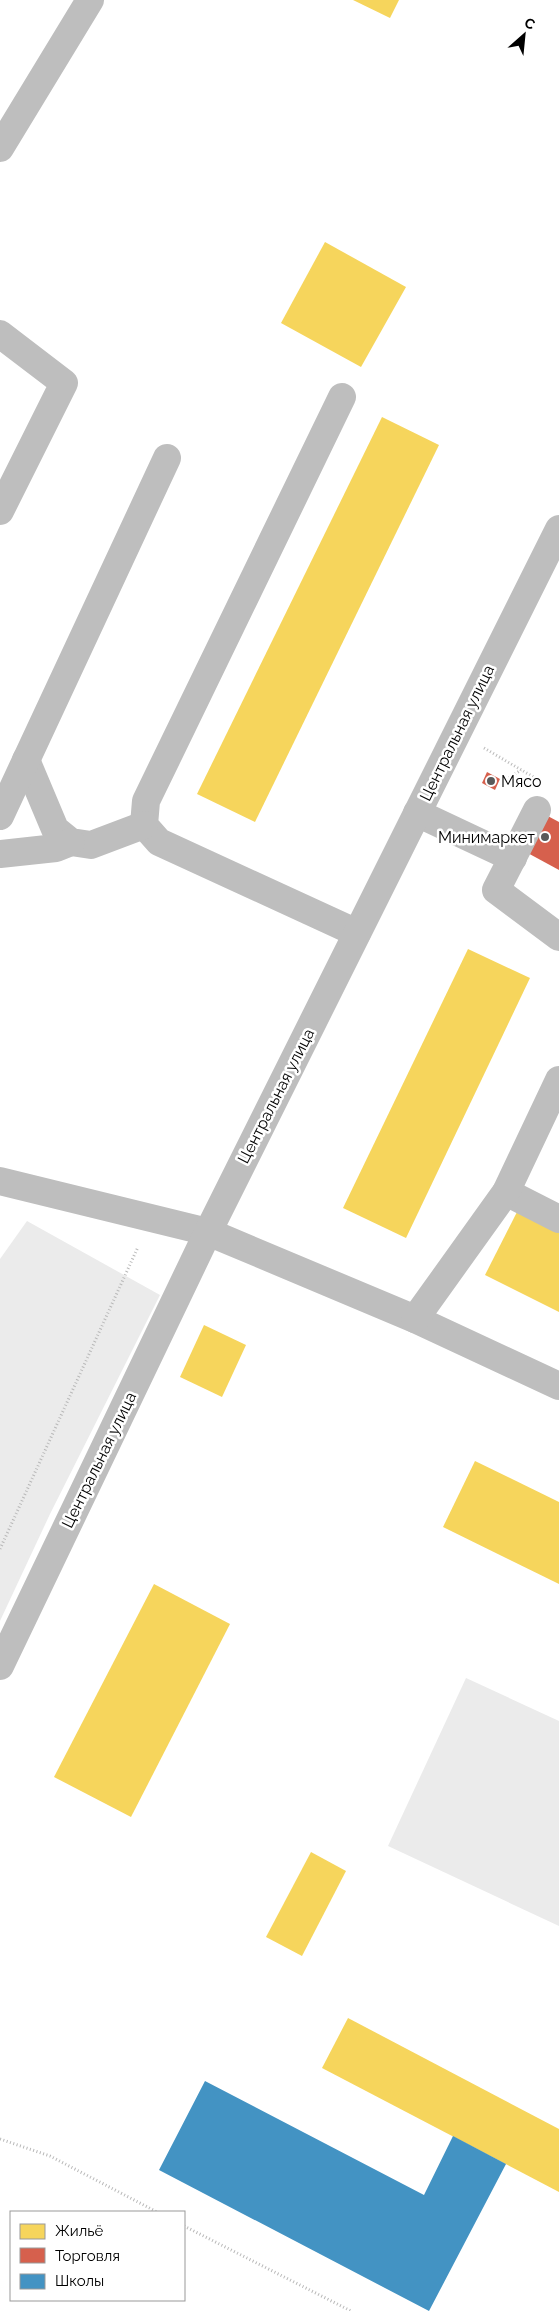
<svg xmlns="http://www.w3.org/2000/svg" width="559" height="2311" viewBox="0 0 559 2311" font-family="Raleway,sans-serif">
	<style>
		.green { fill: #ebebeb }
		.homes { fill: #f6d55c }
		.shops { fill: #d6604d }
		.schools { fill: #4393c3 }
		.lines { fill: none; stroke-linecap: round; stroke-linejoin: round }
		.path { stroke: #b9b9b9; stroke-width: 3; stroke-dasharray: 1 2.5; stroke-linecap: butt }
		.minor { stroke: #bebebe; stroke-width: 28 }
		.poi-dot { fill: #595959; stroke: #fff; stroke-width: 2 }
		.labels { text-anchor: middle; dominant-baseline: central; stroke-width: 5; stroke-linejoin: round; paint-order: stroke }
		.street-label { font-size: 16px; fill: #000; stroke: #fff }
		.poi-label { font-size: 16px; fill: #000; stroke: #fff; text-anchor: start }
	</style>
	<rect width="100%" height="100%" fill="#fff"/>
	<g class="green">
		<path d="M27,1221L160,1295L50,1514L0,1621V1259Z"/>
		<path d="M466,1678L559,1721V1926L388,1846Z"/>
	</g>
	<g class="homes">
		<path d="M353,0H399L390,18Z"/>
		<path d="M325,242L406,287L361,367L281,323Z"/>
		<path d="M382,417L439,445L255,822L197,794Z"/>
		<path d="M468,949L530,978L406,1238L343,1208Z"/>
		<path d="M518,1210L559,1230V1312L485,1275Z"/>
		<path d="M204,1325L246,1345L222,1397L180,1377Z"/>
		<path d="M475,1461L559,1502V1584L443,1527Z"/>
		<path d="M154,1584L230,1624L131,1817L54,1777Z"/>
		<path d="M311,1852L346,1871L302,1956L266,1937Z"/>
		<path d="M348,2018L559,2129V2192L322,2068Z"/>
	</g>
	<g class="shops">
		<path d="M487,772L500,779L495,790L482,783Z"/>
		<path d="M544,814L559,822V870L524,851Z"/>
	</g>
	<path class="schools" d="M205,2081L424,2195L453,2136L506,2164L429,2311L159,2170Z"/>
	<g class="lines">
		<g class="path">
			<path d="M484,748L535,778"/>
			<path d="M509,778L521,770"/>
			<path d="M0,1549L138,1247"/>
			<path d="M0,2139L50,2156L157,2212"/>
			<path d="M184,2226L351,2311"/>
		</g>
		<g class="minor">
			<path d="M0,148L90,0"/>
			<path d="M0,334L64,383L0,511"/>
			<path d="M342,397L146,801L144,825L159,842L357,933"/>
			<path d="M26,760L55,829L71,842L91,845L144,825"/>
			<path d="M537,810L496,890L559,937"/>
			<path d="M417,813L513,858"/>
			<path d="M0,816L167,458"/>
			<path d="M0,854L56,848L71,842"/>
			<path d="M0,1181L208,1232L415,1319L559,1386"/>
			<path d="M506,1192L559,1219"/>
			<path d="M415,1319L506,1192L559,1080"/>
			<path d="M0,1666L208,1232L559,529"/>
		</g>
	</g>
	<g class="poi-dot">
		<circle cx="491" cy="781" r="5"/>
		<circle cx="545" cy="837" r="5"/>
	</g>
	<g class="labels">
		<g class="street-label">
			<text transform="translate(457 733) rotate(-64)">Центральная улица</text>
			<text transform="translate(276 1096) rotate(-63)">Центральная улица</text>
			<text transform="translate(99 1460) rotate(-64)">Центральная улица</text>
		</g>
		<g class="poi-label">
			<text x="501" y="781">Мясо</text>
			<text x="535" y="837" text-anchor="end">Минимаркет</text>
		</g>
	</g>
	<rect x="10" y="2211" width="175" height="90" fill="#ffffff" stroke="#999999"/>
	<rect x="20" y="2224" width="25" height="15" fill="#f6d55c" stroke="#999999"/>
	<text x="55" y="2236" font-size="15" fill="#000000">Жильё</text>
	<rect x="20" y="2248" width="25" height="15" fill="#d6604d" stroke="#999999"/>
	<text x="55" y="2261" font-size="15" fill="#000000">Торговля</text>
	<rect x="20" y="2274" width="25" height="15" fill="#4393c3" stroke="#999999"/>
	<text x="55" y="2286" font-size="15" fill="#000000">Школы</text>
	<g transform="translate(524 35) rotate(27)" stroke="#ffffff" stroke-width="4" paint-order="stroke">
	<path d="M0-4L9 19L0 12L-9 19Z" fill="#000000"/>
	<text y="-8" font-size="14" font-weight="bold" text-anchor="middle" fill="#000000">С</text>
	</g>
</svg>
